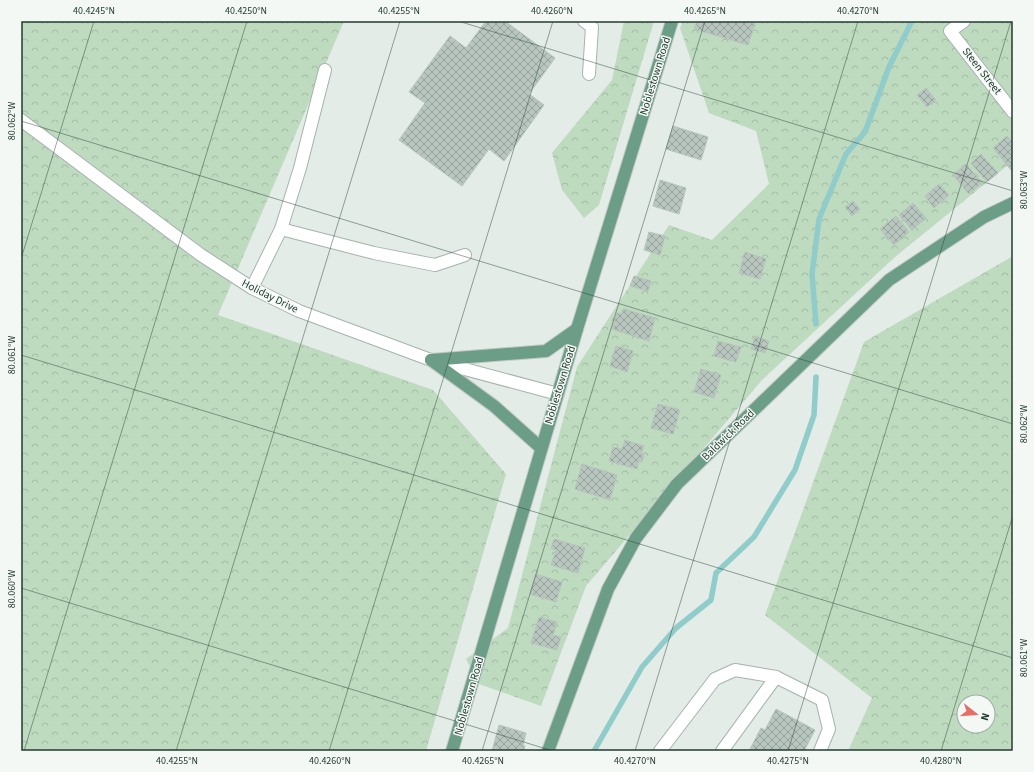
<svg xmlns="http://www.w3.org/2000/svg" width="1034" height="772" viewBox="0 0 1034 772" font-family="'Source Sans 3',sans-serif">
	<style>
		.forest { fill: url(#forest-crowns); fill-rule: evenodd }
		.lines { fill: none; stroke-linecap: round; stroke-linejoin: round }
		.stream { stroke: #90ccca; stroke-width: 5.5 }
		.building { fill: url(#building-cross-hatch); stroke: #b6c5bc }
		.minor-casing { stroke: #a6b3ac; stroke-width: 14 }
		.major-casing { stroke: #c2c8c5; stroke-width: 14 }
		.minor { stroke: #fff; stroke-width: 12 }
		.major { stroke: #6c9d87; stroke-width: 12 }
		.ticks { fill: none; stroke: #243b31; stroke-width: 1; stroke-opacity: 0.45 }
		.labels { text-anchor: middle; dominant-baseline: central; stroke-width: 3; stroke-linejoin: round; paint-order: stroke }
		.street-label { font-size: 11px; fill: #243b31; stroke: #f3f8f5 }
		.neatline { fill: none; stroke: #243b31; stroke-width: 1.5 }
		.ticks-label { font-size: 10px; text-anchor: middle; fill: #243b31 }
	</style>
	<defs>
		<pattern id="forest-crowns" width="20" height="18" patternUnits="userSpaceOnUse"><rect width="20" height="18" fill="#bedbc0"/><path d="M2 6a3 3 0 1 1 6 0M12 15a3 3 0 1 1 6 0" fill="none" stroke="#a3bda5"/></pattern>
		<pattern id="building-cross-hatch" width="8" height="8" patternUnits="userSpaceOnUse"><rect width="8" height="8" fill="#b9c6bf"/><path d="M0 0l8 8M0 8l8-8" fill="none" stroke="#96a29c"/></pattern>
	</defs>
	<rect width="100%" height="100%" fill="#e3ece6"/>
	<g class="forest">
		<path d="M21,21H344L218,315L433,390L506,474L426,751H21Z"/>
		<path d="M624,21H654L599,205L584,218L562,190L552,153L612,80Z"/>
		<path d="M683,21H1013V161L895,257L762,380L586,586L541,706L479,684L466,659L508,628L577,367L669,225L712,240L769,184L756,131L709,113L680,28Z"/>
		<path d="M1013,256V751H848L872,698L765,615L864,342ZM964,702H988V726H964Z"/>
	</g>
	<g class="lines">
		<g class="stream">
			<path d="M816,324L812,274L819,219L846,154L865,132L889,67L912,21"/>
			<path d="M594,751L642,667L676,628L711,600L716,573L754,537L795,470L814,415L816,377"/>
		</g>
	</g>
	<g class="building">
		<path d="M486,21H505L555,58L529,94L544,105L504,161L489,149L462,186L399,140L425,103L409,92L450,36L466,48Z"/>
		<path d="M697,21H746L755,24L748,45L694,29Z"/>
		<path d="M926,88L936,100L927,107L917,95Z"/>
		<path d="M673,126L708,137L701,160L666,149Z"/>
		<path d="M1007,136L1013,142V168L1011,170L993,148Z"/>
		<path d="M981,154L998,173L987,182L971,163Z"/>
		<path d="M966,164L982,183L969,194L953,175Z"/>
		<path d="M660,180L686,188L679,214L653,206Z"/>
		<path d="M939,184L949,195L934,208L925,196Z"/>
		<path d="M853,201L860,209L852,216L845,207Z"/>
		<path d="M913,203L926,218L912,230L899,215Z"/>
		<path d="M896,216L909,232L894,245L880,229Z"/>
		<path d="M649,232L665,236L660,255L644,250Z"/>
		<path d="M745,252L766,259L760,279L739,273Z"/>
		<path d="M634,276L651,281L648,291L630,286Z"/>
		<path d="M624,309L655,318L649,341L612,329L617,313L622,314Z"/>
		<path d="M755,336L769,341L765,353L751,349Z"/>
		<path d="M718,341L741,347L736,362L714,356Z"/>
		<path d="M616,346L633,351L627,372L610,366Z"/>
		<path d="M701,369L721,375L714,398L694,392Z"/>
		<path d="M658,404L680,410L673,434L651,428Z"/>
		<path d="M625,440L644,446L641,454L644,455L642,462L639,461L637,469L609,461L613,447L622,449Z"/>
		<path d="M582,464L617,475L610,500L575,489Z"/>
		<path d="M554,539L585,548L578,573L551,565L556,550L551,549Z"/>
		<path d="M536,574L562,582L556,602L530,594Z"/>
		<path d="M539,617L557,622L553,635L561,637L557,650L531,643Z"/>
		<path d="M776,709L815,730L804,751H749L761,728L765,730Z"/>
		<path d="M499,725L526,733L523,745L525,746L523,751H492Z"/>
	</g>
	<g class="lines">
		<defs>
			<g id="minor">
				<path d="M584,21L592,27L589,74"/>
				<path d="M964,21L950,31L1013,112"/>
				<path d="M21,120L201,255L252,288L299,311L431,360L558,394"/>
				<path d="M281,229L374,253L435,265L465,255"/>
				<path d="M252,288L281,229L300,168L325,70"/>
				<path d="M660,751L715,679L735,670L776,677"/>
				<path d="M722,751L776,677L822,700L829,729L820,751"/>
			</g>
			<g id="major">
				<path d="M431,360L546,351L577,329"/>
				<path d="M431,360L494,406L541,448"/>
				<path d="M452,751L577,329L672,21"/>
				<path d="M548,751L608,589L636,538L677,484L889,280L984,217L1013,203"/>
			</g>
		</defs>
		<use href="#minor" class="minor-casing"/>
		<use href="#major" class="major-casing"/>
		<use href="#minor" class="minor"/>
		<use href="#major" class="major"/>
	</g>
	<path class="ticks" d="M458,21L1013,191M21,121L1013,424M21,259L94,21M21,355L1013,658M21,588L553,751M24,751L247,21M176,751L400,21M329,751L553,21M482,751L705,21M635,751L858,21M788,751L1011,21M941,751L1013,515"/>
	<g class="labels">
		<g class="street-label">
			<text transform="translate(982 71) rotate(52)">Steen Street</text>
			<text transform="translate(655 76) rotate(-73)">Noblestown Road</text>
			<text transform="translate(270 296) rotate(27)">Holiday Drive</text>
			<text transform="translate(560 385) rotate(-73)">Noblestown Road</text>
			<text transform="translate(728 435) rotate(-44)">Baldwick Road</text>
			<text transform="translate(469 696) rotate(-74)">Noblestown Road</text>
		</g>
	</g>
	<rect width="1034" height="772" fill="none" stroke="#f3f8f5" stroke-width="44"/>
	<g transform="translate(976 714) rotate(107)"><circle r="19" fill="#f3f8f5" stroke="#a0aca7"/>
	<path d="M0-3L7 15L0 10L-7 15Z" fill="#e56f67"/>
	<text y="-6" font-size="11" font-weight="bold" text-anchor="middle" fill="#243b31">N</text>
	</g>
	<rect x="22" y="22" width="990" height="728" class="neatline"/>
	<g class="ticks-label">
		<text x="94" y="14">40.4245°N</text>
		<text x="246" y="14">40.4250°N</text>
		<text x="399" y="14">40.4255°N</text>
		<text x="552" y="14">40.4260°N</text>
		<text x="705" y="14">40.4265°N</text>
		<text x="858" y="14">40.4270°N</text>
		<text transform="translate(11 121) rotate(-90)" y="4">80.062°W</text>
		<text transform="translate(1023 190) rotate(-90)" y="4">80.063°W</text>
		<text transform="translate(11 355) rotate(-90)" y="4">80.061°W</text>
		<text transform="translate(1023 424) rotate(-90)" y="4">80.062°W</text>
		<text transform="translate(11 589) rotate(-90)" y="4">80.060°W</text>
		<text transform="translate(1023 658) rotate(-90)" y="4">80.061°W</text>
		<text x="177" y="764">40.4255°N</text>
		<text x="330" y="764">40.4260°N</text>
		<text x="483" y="764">40.4265°N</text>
		<text x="635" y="764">40.4270°N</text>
		<text x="788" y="764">40.4275°N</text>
		<text x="941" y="764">40.4280°N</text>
	</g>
</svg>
